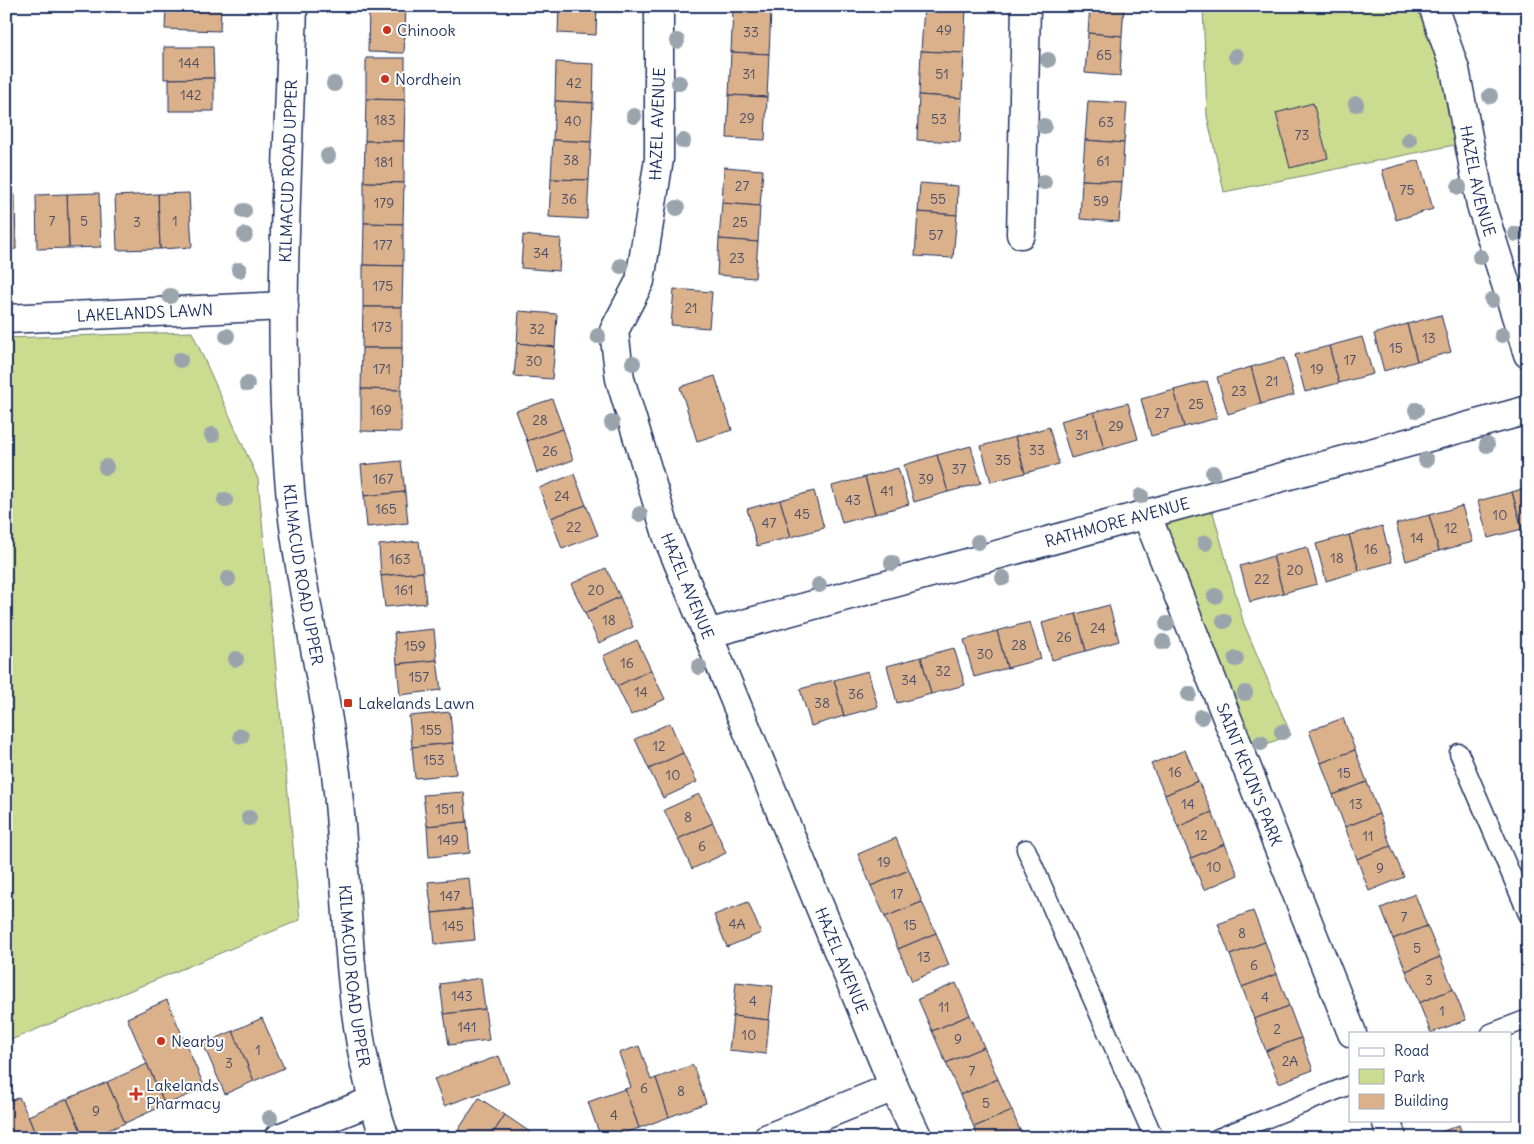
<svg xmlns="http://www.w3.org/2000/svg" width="1534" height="1144" viewBox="0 0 1534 1144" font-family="Delius,sans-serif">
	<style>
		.green { fill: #cbdb8f; stroke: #738576 }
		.building { fill: #dbb18c; stroke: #1b2f5e }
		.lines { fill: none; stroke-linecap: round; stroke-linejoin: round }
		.lane-casing { stroke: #1b2f5e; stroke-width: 21 }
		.street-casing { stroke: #1b2f5e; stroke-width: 31 }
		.secondary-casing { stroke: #1b2f5e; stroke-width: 31 }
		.lane { stroke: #fff; stroke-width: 18 }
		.street { stroke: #fff; stroke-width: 28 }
		.secondary { stroke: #fff; stroke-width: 28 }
		.tree { fill: #9aa4ad }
		.poi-dot { fill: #c8321e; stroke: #fff; stroke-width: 2 }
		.labels { text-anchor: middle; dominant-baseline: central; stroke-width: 4; stroke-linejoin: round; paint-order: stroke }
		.number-label { font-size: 14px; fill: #4b506a }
		.poi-label { font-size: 16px; fill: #1b2f5e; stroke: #fff; text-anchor: start }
		.street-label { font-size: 16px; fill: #1b2f5e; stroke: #fff }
	</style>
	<rect width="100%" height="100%" fill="#fff"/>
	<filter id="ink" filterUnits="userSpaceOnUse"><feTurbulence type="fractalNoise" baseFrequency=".02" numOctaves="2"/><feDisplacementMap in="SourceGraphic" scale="10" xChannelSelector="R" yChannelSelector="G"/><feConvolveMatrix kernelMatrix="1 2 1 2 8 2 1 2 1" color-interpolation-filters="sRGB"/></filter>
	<g filter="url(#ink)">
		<g class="green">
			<path d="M1203,6H1433L1469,142L1224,192L1207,116Z"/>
			<path d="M192,332L258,479L300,920L6,1042V338Z"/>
			<path d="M1209,498L1244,624L1291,735L1241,753L1147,516Z"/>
		</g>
		<g class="building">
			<path d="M166,6H221L220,31L165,29Z"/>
			<path d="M369,6L406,7L404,53L368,52Z"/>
			<path d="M559,6H597L596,35L558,33Z"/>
			<path d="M733,6H771V11L733,9Z"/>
			<path d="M924,6H967L966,9Z"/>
			<path d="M1090,6H1124L1122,36L1088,33Z"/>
			<path d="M1517,6H1528V28Z"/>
			<path d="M924,7L966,9L964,53L921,51Z"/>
			<path d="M733,9L771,11L769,54L731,52Z"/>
			<path d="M1088,33L1122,36L1120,76L1085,73Z"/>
			<path d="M164,47H213L214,78L164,79Z"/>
			<path d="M921,51L964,53L962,98L919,95Z"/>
			<path d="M731,52L769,54L767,97L729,95Z"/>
			<path d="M366,58H405V100L366,99Z"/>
			<path d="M556,62L594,64L593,103L555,101Z"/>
			<path d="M214,78V111H169V79Z"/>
			<path d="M729,95L767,97L765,140L727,138Z"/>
			<path d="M919,95L962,98L960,142L917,140Z"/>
			<path d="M366,99L405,100L404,141H365Z"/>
			<path d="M555,101L593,103L591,142L553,140Z"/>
			<path d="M1088,101L1127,103L1124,143L1085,140Z"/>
			<path d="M1313,103L1328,158L1290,168L1276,113Z"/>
			<path d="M553,140L591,142L589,180L551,179Z"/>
			<path d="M1085,140L1124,143L1122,182L1082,180Z"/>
			<path d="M365,141H404V183L364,182Z"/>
			<path d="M1419,160L1433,209L1396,220L1382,170Z"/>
			<path d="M724,167L763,170L760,206L722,203Z"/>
			<path d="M551,179L589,180L587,219L549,217Z"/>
			<path d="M1082,180L1122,182L1119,222L1080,219Z"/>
			<path d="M364,182L404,183L403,224L364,223Z"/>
			<path d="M920,183L958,186L957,215L918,212Z"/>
			<path d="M99,193L101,247L69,248L67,194Z"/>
			<path d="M189,193L192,247L160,249L158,194Z"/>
			<path d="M67,194L69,248L37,249L36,195Z"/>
			<path d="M158,194L160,249L117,250L115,196Z"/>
			<path d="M6,195H15L16,249L6,250Z"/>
			<path d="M722,203L760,206L758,242L719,239Z"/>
			<path d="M918,212L957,215L953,258L915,256Z"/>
			<path d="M364,223L403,224V266L363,265Z"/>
			<path d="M523,235L561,239L559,271L521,268Z"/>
			<path d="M719,239L758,242L755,278L717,275Z"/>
			<path d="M363,265L403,266L402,307H363Z"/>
			<path d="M674,289L712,292L709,328L671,325Z"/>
			<path d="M363,307H402V348H362Z"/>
			<path d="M519,311L557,314L555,347L517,343Z"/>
			<path d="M1441,315L1451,352L1417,361L1407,324Z"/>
			<path d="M1407,324L1417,361L1384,371L1374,334Z"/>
			<path d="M1362,337L1373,374L1339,383L1329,346Z"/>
			<path d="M517,343L555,347L552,379L514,376Z"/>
			<path d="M1329,346L1339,383L1305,392L1295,355Z"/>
			<path d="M362,348H402L401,390L361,389Z"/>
			<path d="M1284,358L1294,395L1261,404L1251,367Z"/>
			<path d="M1251,367L1261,404L1228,414L1217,377Z"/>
			<path d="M715,376L732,430L697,441L680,387Z"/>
			<path d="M1207,381L1217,418L1184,427L1174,390Z"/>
			<path d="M361,389L401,390V432L361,431Z"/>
			<path d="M1174,390L1184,427L1151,436L1141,399Z"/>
			<path d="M552,399L563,429L527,441L516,411Z"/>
			<path d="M1128,403L1138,439L1104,449L1094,412Z"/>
			<path d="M1094,412L1104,449L1071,458L1060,421Z"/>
			<path d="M1049,427L1059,464L1025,473L1015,437Z"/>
			<path d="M563,429L573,460L537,473L527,441Z"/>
			<path d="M1015,437L1025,473L991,482L981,446Z"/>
			<path d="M971,446L981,483L948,492L937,455Z"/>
			<path d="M937,455L948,492L914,502L904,465Z"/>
			<path d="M401,461L405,492L364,496L361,465Z"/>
			<path d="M898,468L909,504L875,514L865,477Z"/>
			<path d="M574,474L586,505L551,518L539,488Z"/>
			<path d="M865,477L875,514L842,523L832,486Z"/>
			<path d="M1528,487V527L1522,529L1512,492Z"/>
			<path d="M814,491L824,528L791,537L780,500Z"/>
			<path d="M405,492L408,523L367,527L364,496Z"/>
			<path d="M1512,492L1522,529L1488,538L1478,501Z"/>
			<path d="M780,500L791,537L757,546L747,509Z"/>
			<path d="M586,505L598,535L562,549L551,518Z"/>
			<path d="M1462,506L1473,542L1439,551L1429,515Z"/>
			<path d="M1429,515L1439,551L1406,561L1396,524Z"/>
			<path d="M1382,526L1392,562L1359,571L1349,535Z"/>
			<path d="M1349,535L1359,571L1326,581L1316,544Z"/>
			<path d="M419,541L423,572L381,576L379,545Z"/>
			<path d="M1307,547L1317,584L1283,593L1273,556Z"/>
			<path d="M1273,556L1283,593L1250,602L1240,566Z"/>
			<path d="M606,568L620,597L585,613L571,584Z"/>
			<path d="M423,572L426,603L385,607L381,576Z"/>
			<path d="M620,597L633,627L599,643L585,613Z"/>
			<path d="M1109,605L1119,641L1086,651L1076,614Z"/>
			<path d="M1076,614L1086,651L1052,660L1042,623Z"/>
			<path d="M1030,622L1041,659L1007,668L997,631Z"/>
			<path d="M434,629L437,660L397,664L394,633Z"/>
			<path d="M997,631L1007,668L974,677L964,640Z"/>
			<path d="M637,640L651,670L617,686L603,656Z"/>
			<path d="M954,648L965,685L931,694L921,657Z"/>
			<path d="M921,657L931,694L897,703L887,666Z"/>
			<path d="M437,660L441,690L400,695L397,664Z"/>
			<path d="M651,670L665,699L631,715L617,686Z"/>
			<path d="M868,671L878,707L844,716L834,680Z"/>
			<path d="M834,680L844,716L811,726L800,689Z"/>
			<path d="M450,712L453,743L412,747L409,716Z"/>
			<path d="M1343,718L1355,750L1321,763L1309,731Z"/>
			<path d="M670,723L683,753L649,769L635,739Z"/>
			<path d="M453,743L456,774L415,778L412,747Z"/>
			<path d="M1185,750L1198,781L1165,795L1151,764Z"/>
			<path d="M1355,750L1367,782L1333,795L1321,763Z"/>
			<path d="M683,753L697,782L663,798L649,769Z"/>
			<path d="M1198,781L1212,812L1178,827L1165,795Z"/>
			<path d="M1367,782L1379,814L1345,827L1333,795Z"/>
			<path d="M464,792L467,822L427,826L423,795Z"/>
			<path d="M699,794L713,823L678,839L664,810Z"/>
			<path d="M1212,812L1225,844L1191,858L1178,827Z"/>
			<path d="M1379,814L1391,846L1357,859L1345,827Z"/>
			<path d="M467,822L470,853L429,857L427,826Z"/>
			<path d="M713,823L726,853L692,869L678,839Z"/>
			<path d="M896,838L909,870L871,886L858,854Z"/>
			<path d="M1225,844L1238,875L1204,890L1191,858Z"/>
			<path d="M1391,846L1404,877L1369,891L1357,859Z"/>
			<path d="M909,870L922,902L885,917L871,886Z"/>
			<path d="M469,878L472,909L432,913L428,882Z"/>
			<path d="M1415,894L1427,926L1393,939L1381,908Z"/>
			<path d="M748,902L761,933L727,947L714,915Z"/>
			<path d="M922,902L936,933L898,949L885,917Z"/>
			<path d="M472,909L475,940L435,944L432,913Z"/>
			<path d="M1253,911L1265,942L1230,955L1218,924Z"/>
			<path d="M1427,926L1440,957L1406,971L1393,939Z"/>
			<path d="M936,933L949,965L912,981L898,949Z"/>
			<path d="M1265,942L1277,974L1242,987L1230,955Z"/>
			<path d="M1440,957L1453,989L1419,1003L1406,971Z"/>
			<path d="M1277,974L1289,1006L1254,1019L1242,987Z"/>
			<path d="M481,978L485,1009L444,1014L440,984Z"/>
			<path d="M736,982L773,986L769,1020L733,1016Z"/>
			<path d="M956,983L970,1015L932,1031L918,999Z"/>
			<path d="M1453,989L1466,1020L1431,1033L1419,1003Z"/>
			<path d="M167,1000L205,1088L165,1105L127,1018Z"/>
			<path d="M1289,1006L1301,1038L1266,1051L1254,1019Z"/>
			<path d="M485,1009L489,1040L449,1045L444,1014Z"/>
			<path d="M970,1015L984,1047L946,1063L932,1031Z"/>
			<path d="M733,1016L769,1020L766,1054L729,1050Z"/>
			<path d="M262,1018L284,1068L254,1081L233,1031Z"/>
			<path d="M233,1031L254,1081L225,1094L203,1044Z"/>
			<path d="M1301,1038L1313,1070L1279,1083L1266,1051Z"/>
			<path d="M639,1046L651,1080L656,1078L669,1117L639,1128L625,1089L631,1087L619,1053Z"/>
			<path d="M984,1047L998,1079L960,1095L946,1063Z"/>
			<path d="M499,1056L509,1083L444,1106L434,1079Z"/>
			<path d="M147,1064L165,1105L125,1123L107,1082Z"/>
			<path d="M693,1065L706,1103L669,1117L656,1078Z"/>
			<path d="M998,1079L1012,1111L974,1127L960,1095Z"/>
			<path d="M107,1082L125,1123L90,1138H84L67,1099Z"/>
			<path d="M625,1089L639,1128L610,1138H601L588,1102Z"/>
			<path d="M19,1097L28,1116L37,1138H6V1103Z"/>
			<path d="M479,1098L505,1115L490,1138H465L457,1132Z"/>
			<path d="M67,1099L84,1138H37L28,1116Z"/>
			<path d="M1012,1111L1023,1138H978L974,1127Z"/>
			<path d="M505,1115L530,1132L527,1138H490Z"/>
			<path d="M1459,1125L1464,1138H1426Z"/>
			<path d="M1528,1130V1138H1510Z"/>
		</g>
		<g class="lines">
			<defs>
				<g id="lane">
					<path d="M1459,753L1528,914"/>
					<path d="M1026,849L1154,1138"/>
					<path d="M1491,1033L1528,1019"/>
					<path d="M1218,1138L1350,1085"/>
				</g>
				<g id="street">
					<path id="s1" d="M659,6V159L640,281L614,331L620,379L668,538L894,1087L918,1138"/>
					<path id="s2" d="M1433,6L1455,69L1481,205L1528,354"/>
					<path d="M1021,234L1026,6"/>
					<path id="s3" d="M6,319L284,306"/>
					<path id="s4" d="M1147,516L1352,1033"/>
					<path id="s5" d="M707,634L1528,410"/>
					<path d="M1386,1120L1392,1138"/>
					<path d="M279,1138L372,1101"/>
					<path d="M768,1138L894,1087"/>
				</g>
				<g id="secondary">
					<path id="s6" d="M293,6C288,173 275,343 292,510C302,601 327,691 337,782C350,901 344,1023 385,1138"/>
				</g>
			</defs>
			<use href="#lane" class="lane-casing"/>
			<use href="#street" class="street-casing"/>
			<use href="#secondary" class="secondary-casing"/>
			<use href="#lane" class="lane"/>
			<use href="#street" class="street"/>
			<use href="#secondary" class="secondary"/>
		</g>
		<g class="tree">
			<circle cx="677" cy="41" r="8"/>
			<circle cx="1236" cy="56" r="8"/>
			<circle cx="1048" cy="60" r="8"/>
			<circle cx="679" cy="83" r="8"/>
			<circle cx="334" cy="84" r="8"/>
			<circle cx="1490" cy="96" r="8"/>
			<circle cx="1356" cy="104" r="8"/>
			<circle cx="634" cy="116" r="8"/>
			<circle cx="1044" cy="126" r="8"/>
			<circle cx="1409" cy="140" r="8"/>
			<circle cx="683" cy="141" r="8"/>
			<circle cx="328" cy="156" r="8"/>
			<circle cx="1044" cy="182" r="8"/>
			<circle cx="1459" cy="187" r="8"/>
			<circle cx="677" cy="208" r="8"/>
			<circle cx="244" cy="211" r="8"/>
			<circle cx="1516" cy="234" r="8"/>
			<circle cx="245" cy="235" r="8"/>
			<circle cx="1480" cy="257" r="8"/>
			<circle cx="621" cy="266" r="8"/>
			<circle cx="239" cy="270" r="8"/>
			<circle cx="170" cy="296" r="8"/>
			<circle cx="1492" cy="300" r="8"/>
			<circle cx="1502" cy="335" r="8"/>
			<circle cx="227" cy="336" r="8"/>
			<circle cx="598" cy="336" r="8"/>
			<circle cx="180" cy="360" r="8"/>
			<circle cx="633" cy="363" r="8"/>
			<circle cx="247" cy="384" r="8"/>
			<circle cx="1416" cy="410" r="8"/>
			<circle cx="612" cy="423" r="8"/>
			<circle cx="212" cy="435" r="8"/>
			<circle cx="1487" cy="445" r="8"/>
			<circle cx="1426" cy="460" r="8"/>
			<circle cx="106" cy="467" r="8"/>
			<circle cx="1213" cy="473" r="8"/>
			<circle cx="1141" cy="496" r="8"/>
			<circle cx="225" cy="500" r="8"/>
			<circle cx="640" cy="514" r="8"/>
			<circle cx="978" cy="542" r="8"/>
			<circle cx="1205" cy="543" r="8"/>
			<circle cx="892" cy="563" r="8"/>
			<circle cx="1003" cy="578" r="8"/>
			<circle cx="228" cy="579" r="8"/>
			<circle cx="819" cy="585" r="8"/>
			<circle cx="1215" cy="596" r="8"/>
			<circle cx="1224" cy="621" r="8"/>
			<circle cx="1167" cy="624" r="8"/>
			<circle cx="1163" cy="642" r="8"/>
			<circle cx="236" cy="659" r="8"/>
			<circle cx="1236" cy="659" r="8"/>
			<circle cx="699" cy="667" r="8"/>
			<circle cx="1245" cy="693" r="8"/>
			<circle cx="1189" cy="694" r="8"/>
			<circle cx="1201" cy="717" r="8"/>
			<circle cx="1282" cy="732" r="8"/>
			<circle cx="241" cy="736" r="8"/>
			<circle cx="1261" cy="743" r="8"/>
			<circle cx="249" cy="818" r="8"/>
			<circle cx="270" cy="1118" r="8"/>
		</g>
	</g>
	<g class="poi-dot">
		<circle cx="387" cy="30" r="5"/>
		<circle cx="385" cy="79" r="5"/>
		<rect x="343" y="698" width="10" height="10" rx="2.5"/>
		<circle cx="161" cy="1041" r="5"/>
		<path d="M133.5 1086.5h5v5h5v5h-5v5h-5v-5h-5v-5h5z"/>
	</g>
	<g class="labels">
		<g class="number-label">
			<text x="944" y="30">49</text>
			<text x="751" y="32">33</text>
			<text x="1104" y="55">65</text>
			<text x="189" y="63">144</text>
			<text x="749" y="74">31</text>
			<text x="942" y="74">51</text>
			<text x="574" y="83">42</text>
			<text x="191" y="95">142</text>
			<text x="747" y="118">29</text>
			<text x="939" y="119">53</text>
			<text x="385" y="120">183</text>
			<text x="573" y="121">40</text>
			<text x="1106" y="122">63</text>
			<text x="1302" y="135">73</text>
			<text x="571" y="160">38</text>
			<text x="1103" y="161">61</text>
			<text x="384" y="162">181</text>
			<text x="742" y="186">27</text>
			<text x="1407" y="190">75</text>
			<text x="569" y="199">36</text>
			<text x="938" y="199">55</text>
			<text x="1101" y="201">59</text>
			<text x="384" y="203">179</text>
			<text x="52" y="221">7</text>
			<text x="84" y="221">5</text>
			<text x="175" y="221">1</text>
			<text x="137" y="222">3</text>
			<text x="740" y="222">25</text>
			<text x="936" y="235">57</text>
			<text x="383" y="245">177</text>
			<text x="541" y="253">34</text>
			<text x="737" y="258">23</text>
			<text x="383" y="286">175</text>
			<text x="691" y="308">21</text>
			<text x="382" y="327">173</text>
			<text x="537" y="329">32</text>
			<text x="1429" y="338">13</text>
			<text x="1396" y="348">15</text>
			<text x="1350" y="360">17</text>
			<text x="534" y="361">30</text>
			<text x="382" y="369">171</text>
			<text x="1317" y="369">19</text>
			<text x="1272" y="381">21</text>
			<text x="1239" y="391">23</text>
			<text x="1196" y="404">25</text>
			<text x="381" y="410">169</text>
			<text x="1162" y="413">27</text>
			<text x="540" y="420">28</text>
			<text x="1116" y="426">29</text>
			<text x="1082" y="435">31</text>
			<text x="1037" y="450">33</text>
			<text x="550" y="451">26</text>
			<text x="1003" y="460">35</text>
			<text x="959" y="469">37</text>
			<text x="383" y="479">167</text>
			<text x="926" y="479">39</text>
			<text x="887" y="491">41</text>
			<text x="562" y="496">24</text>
			<text x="853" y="500">43</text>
			<text x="386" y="509">165</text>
			<text x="802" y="514">45</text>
			<text x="1500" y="515">10</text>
			<text x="769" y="523">47</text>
			<text x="574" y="527">22</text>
			<text x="1451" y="528">12</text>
			<text x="1417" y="538">14</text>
			<text x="1371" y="549">16</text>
			<text x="1337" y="558">18</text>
			<text x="400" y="559">163</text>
			<text x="1295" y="570">20</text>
			<text x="1262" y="579">22</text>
			<text x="404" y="590">161</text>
			<text x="596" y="590">20</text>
			<text x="609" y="620">18</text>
			<text x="1098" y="628">24</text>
			<text x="1064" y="637">26</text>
			<text x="1019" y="645">28</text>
			<text x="415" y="646">159</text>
			<text x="985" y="654">30</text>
			<text x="627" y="663">16</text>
			<text x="943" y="671">32</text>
			<text x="419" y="677">157</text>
			<text x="909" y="680">34</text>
			<text x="641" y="692">14</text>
			<text x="856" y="694">36</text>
			<text x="822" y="703">38</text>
			<text x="431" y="730">155</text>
			<text x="659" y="746">12</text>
			<text x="434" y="760">153</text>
			<text x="1175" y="772">16</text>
			<text x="1344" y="773">15</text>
			<text x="673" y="775">10</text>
			<text x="1188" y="804">14</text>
			<text x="1356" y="804">13</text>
			<text x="445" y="809">151</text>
			<text x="688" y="817">8</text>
			<text x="1201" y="835">12</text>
			<text x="1368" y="836">11</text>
			<text x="448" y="840">149</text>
			<text x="702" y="846">6</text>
			<text x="884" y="862">19</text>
			<text x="1214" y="867">10</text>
			<text x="1380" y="868">9</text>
			<text x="897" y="894">17</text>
			<text x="450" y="896">147</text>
			<text x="1404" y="917">7</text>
			<text x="737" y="924">4A</text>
			<text x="910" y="925">15</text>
			<text x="453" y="926">145</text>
			<text x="1242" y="933">8</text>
			<text x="1417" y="948">5</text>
			<text x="924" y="957">13</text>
			<text x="1254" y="965">6</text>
			<text x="1429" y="980">3</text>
			<text x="462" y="996">143</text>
			<text x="1265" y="997">4</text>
			<text x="753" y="1001">4</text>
			<text x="944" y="1007">11</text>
			<text x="1442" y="1011">1</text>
			<text x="467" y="1027">141</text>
			<text x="1277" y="1029">2</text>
			<text x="749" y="1035">10</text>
			<text x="958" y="1039">9</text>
			<text x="258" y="1050">1</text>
			<text x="1290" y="1061">2A</text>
			<text x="229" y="1063">3</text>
			<text x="972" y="1071">7</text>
			<text x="644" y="1088">6</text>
			<text x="681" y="1091">8</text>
			<text x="986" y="1103">5</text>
			<text x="96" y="1111">9</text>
			<text x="614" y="1115">4</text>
		</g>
		<g class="poi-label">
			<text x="397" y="30">Chinook</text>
			<text x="395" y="79">Nordhein</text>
			<text x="358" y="703">Lakelands Lawn</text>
			<text x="171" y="1041">Nearby</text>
			<text x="146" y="1085">Lakelands<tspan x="146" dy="18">Pharmacy</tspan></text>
		</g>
		<g class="street-label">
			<text transform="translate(657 124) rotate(-88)">HAZEL AVENUE</text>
			<text transform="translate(288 171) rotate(-88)">KILMACUD ROAD UPPER</text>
			<text stroke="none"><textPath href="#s2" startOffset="181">HAZEL AVENUE</textPath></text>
			<text stroke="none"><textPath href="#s3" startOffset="139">LAKELANDS LAWN</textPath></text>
			<text stroke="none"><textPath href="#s5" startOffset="425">RATHMORE AVENUE</textPath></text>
			<text stroke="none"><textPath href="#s6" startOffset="570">KILMACUD ROAD UPPER</textPath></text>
			<text stroke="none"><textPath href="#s1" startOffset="599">HAZEL AVENUE</textPath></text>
			<text stroke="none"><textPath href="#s4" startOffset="278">SAINT KEVIN'S PARK</textPath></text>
			<text stroke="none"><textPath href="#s1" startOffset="1004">HAZEL AVENUE</textPath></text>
			<text stroke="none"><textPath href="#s6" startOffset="975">KILMACUD ROAD UPPER</textPath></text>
		</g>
	</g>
	<rect width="1534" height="1144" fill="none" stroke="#fff" stroke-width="25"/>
	<rect x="12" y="12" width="1509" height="1119" fill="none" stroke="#1b2f5e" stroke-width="2" filter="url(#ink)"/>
	<rect x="1349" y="1032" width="162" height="90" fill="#ffffff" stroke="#a4acbf"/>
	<rect x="1359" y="1048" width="25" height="8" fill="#ffffff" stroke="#a4acbf"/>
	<text x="1394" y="1056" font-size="15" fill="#1b2f5e">Road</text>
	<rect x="1359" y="1069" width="25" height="15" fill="#cbdb8f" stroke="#a4acbf"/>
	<text x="1394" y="1082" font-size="15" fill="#1b2f5e">Park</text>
	<rect x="1359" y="1094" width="25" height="15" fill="#dbb18c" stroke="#a4acbf"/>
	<text x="1394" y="1106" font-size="15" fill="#1b2f5e">Building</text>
</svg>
